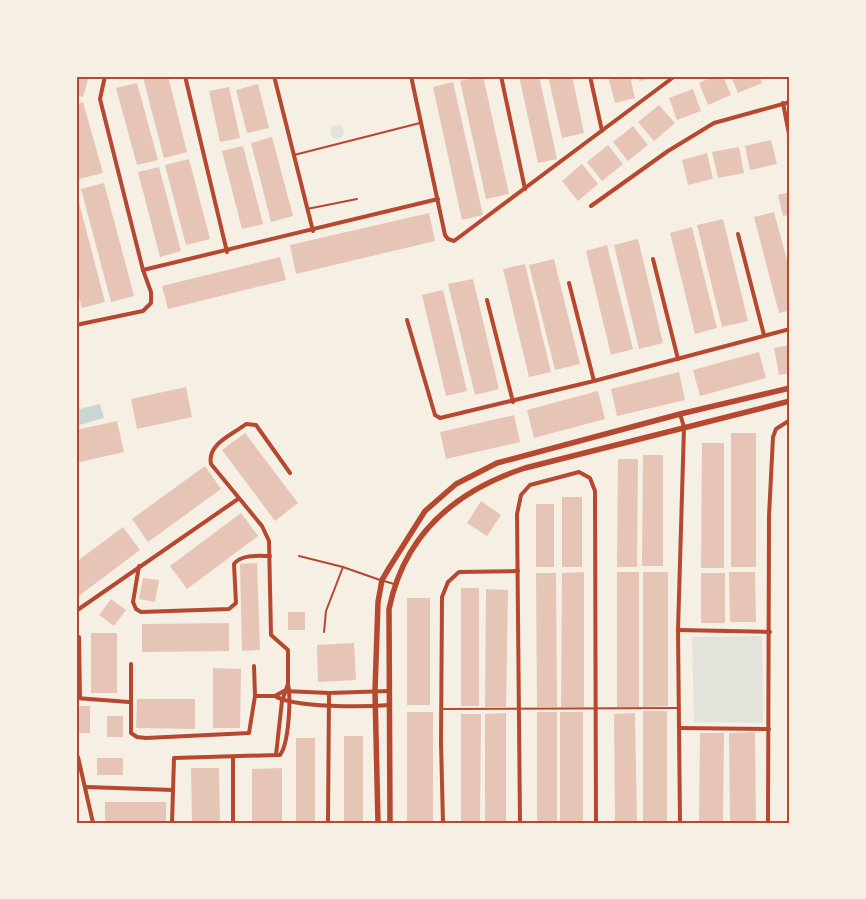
<svg xmlns="http://www.w3.org/2000/svg" width="866" height="899" viewBox="0 0 866 899" font-family="Raleway,sans-serif">
	<style>
		.green { fill: #e2e4dc }
		.water { fill: #c9d6d2 }
		.building { fill: #e6c5b7 }
		.lines { fill: none; stroke-linecap: round; stroke-linejoin: round }
		.service { stroke: #b5482f; stroke-width: 2 }
		.minor { stroke: #b5482f; stroke-width: 4 }
		.secondary { stroke: #b5482f; stroke-width: 5.5 }
		.neatline { fill: none; stroke: #b5482f; stroke-width: 2 }
	</style>
	<rect width="100%" height="100%" fill="#f6efe4"/>
	<g class="green">
		<circle cx="337" cy="132" r="7"/>
		<path d="M762,636L763,723L694,722L692,637Z"/>
	</g>
	<path class="water" d="M100,404L104,418L76,426V410Z"/>
	<g class="building">
		<path d="M76,76H89L83,97L76,95Z"/>
		<path d="M149,76H168L187,152L164,158L143,78Z"/>
		<path d="M481,76H483L509,194L486,199L460,81Z"/>
		<path d="M519,76H539L557,159L538,163Z"/>
		<path d="M548,76H572L584,133L562,138Z"/>
		<path d="M608,76H630L635,98L615,103Z"/>
		<path d="M638,76H657V77L639,81Z"/>
		<path d="M714,76H723L731,95L708,105L699,83Z"/>
		<path d="M731,76H760L762,83L738,93Z"/>
		<path d="M453,82L483,215L462,220L433,87Z"/>
		<path d="M137,83L158,160L137,165L116,88Z"/>
		<path d="M258,84L269,128L247,133L236,90Z"/>
		<path d="M229,87L240,138L220,142L209,91Z"/>
		<path d="M693,89L701,111L677,120L669,98Z"/>
		<path d="M83,102L103,173L79,179L76,168V104Z"/>
		<path d="M659,105L675,123L654,141L638,122Z"/>
		<path d="M633,126L648,145L628,161L613,142Z"/>
		<path d="M272,137L293,216L271,222L251,143Z"/>
		<path d="M771,140L777,164L750,170L745,146Z"/>
		<path d="M608,145L623,164L602,181L587,162Z"/>
		<path d="M243,146L263,224L242,229L222,151Z"/>
		<path d="M739,147L744,173L718,178L712,152Z"/>
		<path d="M707,153L713,179L688,185L682,160Z"/>
		<path d="M189,159L210,239L186,245L165,165Z"/>
		<path d="M582,164L598,184L578,201L562,181Z"/>
		<path d="M159,167L181,251L160,257L138,172Z"/>
		<path d="M104,183L134,296L111,302L81,189Z"/>
		<path d="M790,192V215L783,216L778,195Z"/>
		<path d="M77,195L105,302L82,308L76,285Z"/>
		<path d="M774,212L790,271V310L779,313L754,217Z"/>
		<path d="M429,213L435,241L296,274L290,245Z"/>
		<path d="M723,219L748,321L722,327L697,225Z"/>
		<path d="M692,227L717,328L695,334L670,233Z"/>
		<path d="M638,239L663,343L639,349L614,245Z"/>
		<path d="M607,245L633,349L611,355L586,251Z"/>
		<path d="M280,257L286,280L168,309L162,286Z"/>
		<path d="M554,259L580,364L555,370L529,265Z"/>
		<path d="M525,264L551,372L529,377L503,269Z"/>
		<path d="M473,279L499,389L475,395L448,284Z"/>
		<path d="M443,290L467,391L446,396L422,295Z"/>
		<path d="M790,345V373L779,375L774,348Z"/>
		<path d="M759,352L766,378L700,396L693,370Z"/>
		<path d="M679,372L685,400L617,416L611,389Z"/>
		<path d="M186,387L192,417L137,429L131,399Z"/>
		<path d="M598,391L605,419L534,438L527,410Z"/>
		<path d="M514,415L520,442L446,459L440,432Z"/>
		<path d="M117,421L124,452L76,463V430Z"/>
		<path d="M245,433L298,503L275,521L222,450Z"/>
		<rect x="731" y="433" width="25" height="134"/>
		<path d="M702,443H724V568H701Z"/>
		<path d="M643,455H663V566H642Z"/>
		<path d="M618,459H638L637,567H617Z"/>
		<path d="M205,466L221,489L148,542L132,519Z"/>
		<rect x="562" y="497" width="20" height="70"/>
		<path d="M481,501L501,515L487,536L467,523Z"/>
		<rect x="536" y="504" width="18" height="63"/>
		<path d="M241,513L258,536L187,589L170,566Z"/>
		<path d="M123,527L140,550L76,598V562Z"/>
		<path d="M257,563L260,650L242,651L240,564Z"/>
		<path d="M584,572V707H561L562,573Z"/>
		<rect x="617" y="572" width="22" height="135"/>
		<path d="M643,572H668V706L643,707Z"/>
		<path d="M729,572H755L756,622H730Z"/>
		<path d="M536,573H556L557,707H537Z"/>
		<rect x="701" y="573" width="24" height="50"/>
		<path d="M143,578L159,580L155,602L139,599Z"/>
		<rect x="461" y="588" width="18" height="118"/>
		<path d="M486,589L508,590L506,707H485Z"/>
		<rect x="407" y="598" width="23" height="107"/>
		<path d="M111,599L126,610L114,626L99,615Z"/>
		<rect x="288" y="612" width="17" height="18"/>
		<path d="M229,623V651L142,652V624Z"/>
		<rect x="91" y="633" width="26" height="60"/>
		<path d="M354,643L356,680L318,682L317,645Z"/>
		<path d="M213,668L241,669L240,728H213Z"/>
		<path d="M137,699H195V729L136,728Z"/>
		<rect x="76" y="706" width="14" height="27"/>
		<rect x="643" y="711" width="24" height="112"/>
		<rect x="407" y="712" width="26" height="111"/>
		<rect x="537" y="712" width="20" height="111"/>
		<rect x="560" y="712" width="23" height="111"/>
		<path d="M506,713V823H485V714Z"/>
		<path d="M635,713L637,823H615L614,714Z"/>
		<path d="M461,714H481L480,823H461Z"/>
		<rect x="107" y="716" width="16" height="21"/>
		<path d="M755,732L756,823H730L729,733Z"/>
		<path d="M700,733H724L723,823H699Z"/>
		<rect x="344" y="736" width="19" height="87"/>
		<rect x="296" y="738" width="19" height="85"/>
		<rect x="97" y="758" width="26" height="17"/>
		<path d="M191,768H219L220,823H192Z"/>
		<path d="M282,768V823H252V769Z"/>
		<rect x="105" y="802" width="61" height="21"/>
	</g>
	<g class="lines">
		<g class="service">
			<path d="M294,155L420,123"/>
			<path d="M307,209L357,199"/>
			<path d="M299,556L343,567L380,580"/>
			<path d="M384,581L394,584"/>
			<path d="M324,632L326,611L343,567"/>
			<path d="M441,709L679,708"/>
		</g>
		<g class="minor">
			<path d="M185,76L227,252"/>
			<path d="M274,76L313,231"/>
			<path d="M411,76L445,235L448,239L454,241L675,76"/>
			<path d="M501,76L525,189"/>
			<path d="M590,76L602,131"/>
			<path d="M783,103L790,139"/>
			<path d="M591,206L668,151L714,123L790,102"/>
			<path d="M738,234L764,335"/>
			<path d="M653,259L678,359"/>
			<path d="M143,270L438,199"/>
			<path d="M569,283L594,381"/>
			<path d="M487,300L513,402"/>
			<path d="M407,320L435,415L440,418L594,381L790,329"/>
			<path d="M76,325L143,311L151,303V292L143,270L100,99L105,76"/>
			<path d="M680,414L684,427L678,630L680,823"/>
			<path d="M139,566L133,602L136,609L141,612L229,609L236,603L234,564C241,554 259,556 270,556"/>
			<path d="M76,611L238,499"/>
			<path d="M678,630L770,632"/>
			<path d="M79,637L80,698"/>
			<path d="M131,664V733L137,737L146,738L249,733L255,696L254,666"/>
			<path d="M288,684V650L271,635L269,541L262,526L211,464C207,444 232,435 246,424L256,425L290,473"/>
			<path d="M390,691L329,693L284,691L275,696C294,708 365,707 390,705"/>
			<path d="M255,696H275"/>
			<path d="M76,698L129,702"/>
			<path d="M679,728L769,729"/>
			<path d="M78,757L93,823"/>
			<path d="M233,758V823"/>
			<path d="M86,787L173,790"/>
			<path d="M172,823L174,758L276,755H280C289,743 291,699 288,684L282,701L276,755"/>
			<path d="M328,823L329,693"/>
			<path d="M443,823L441,742L442,597L448,582L459,572L518,571"/>
			<path d="M520,823L517,514L521,495L530,485L579,472L590,478L595,491L596,823"/>
			<path d="M768,823L769,516L773,437L776,429L790,420"/>
		</g>
		<g class="secondary">
			<path d="M378,823L375,691L378,602L382,580L389,568L425,511L456,484L497,463L680,414L790,388"/>
			<path d="M390,823L389,609C404,535 455,491 525,468L790,401"/>
		</g>
	</g>
	<rect width="866" height="899" fill="none" stroke="#f6efe4" stroke-width="155"/>
	<rect x="78" y="78" width="710" height="744" class="neatline"/>
</svg>
